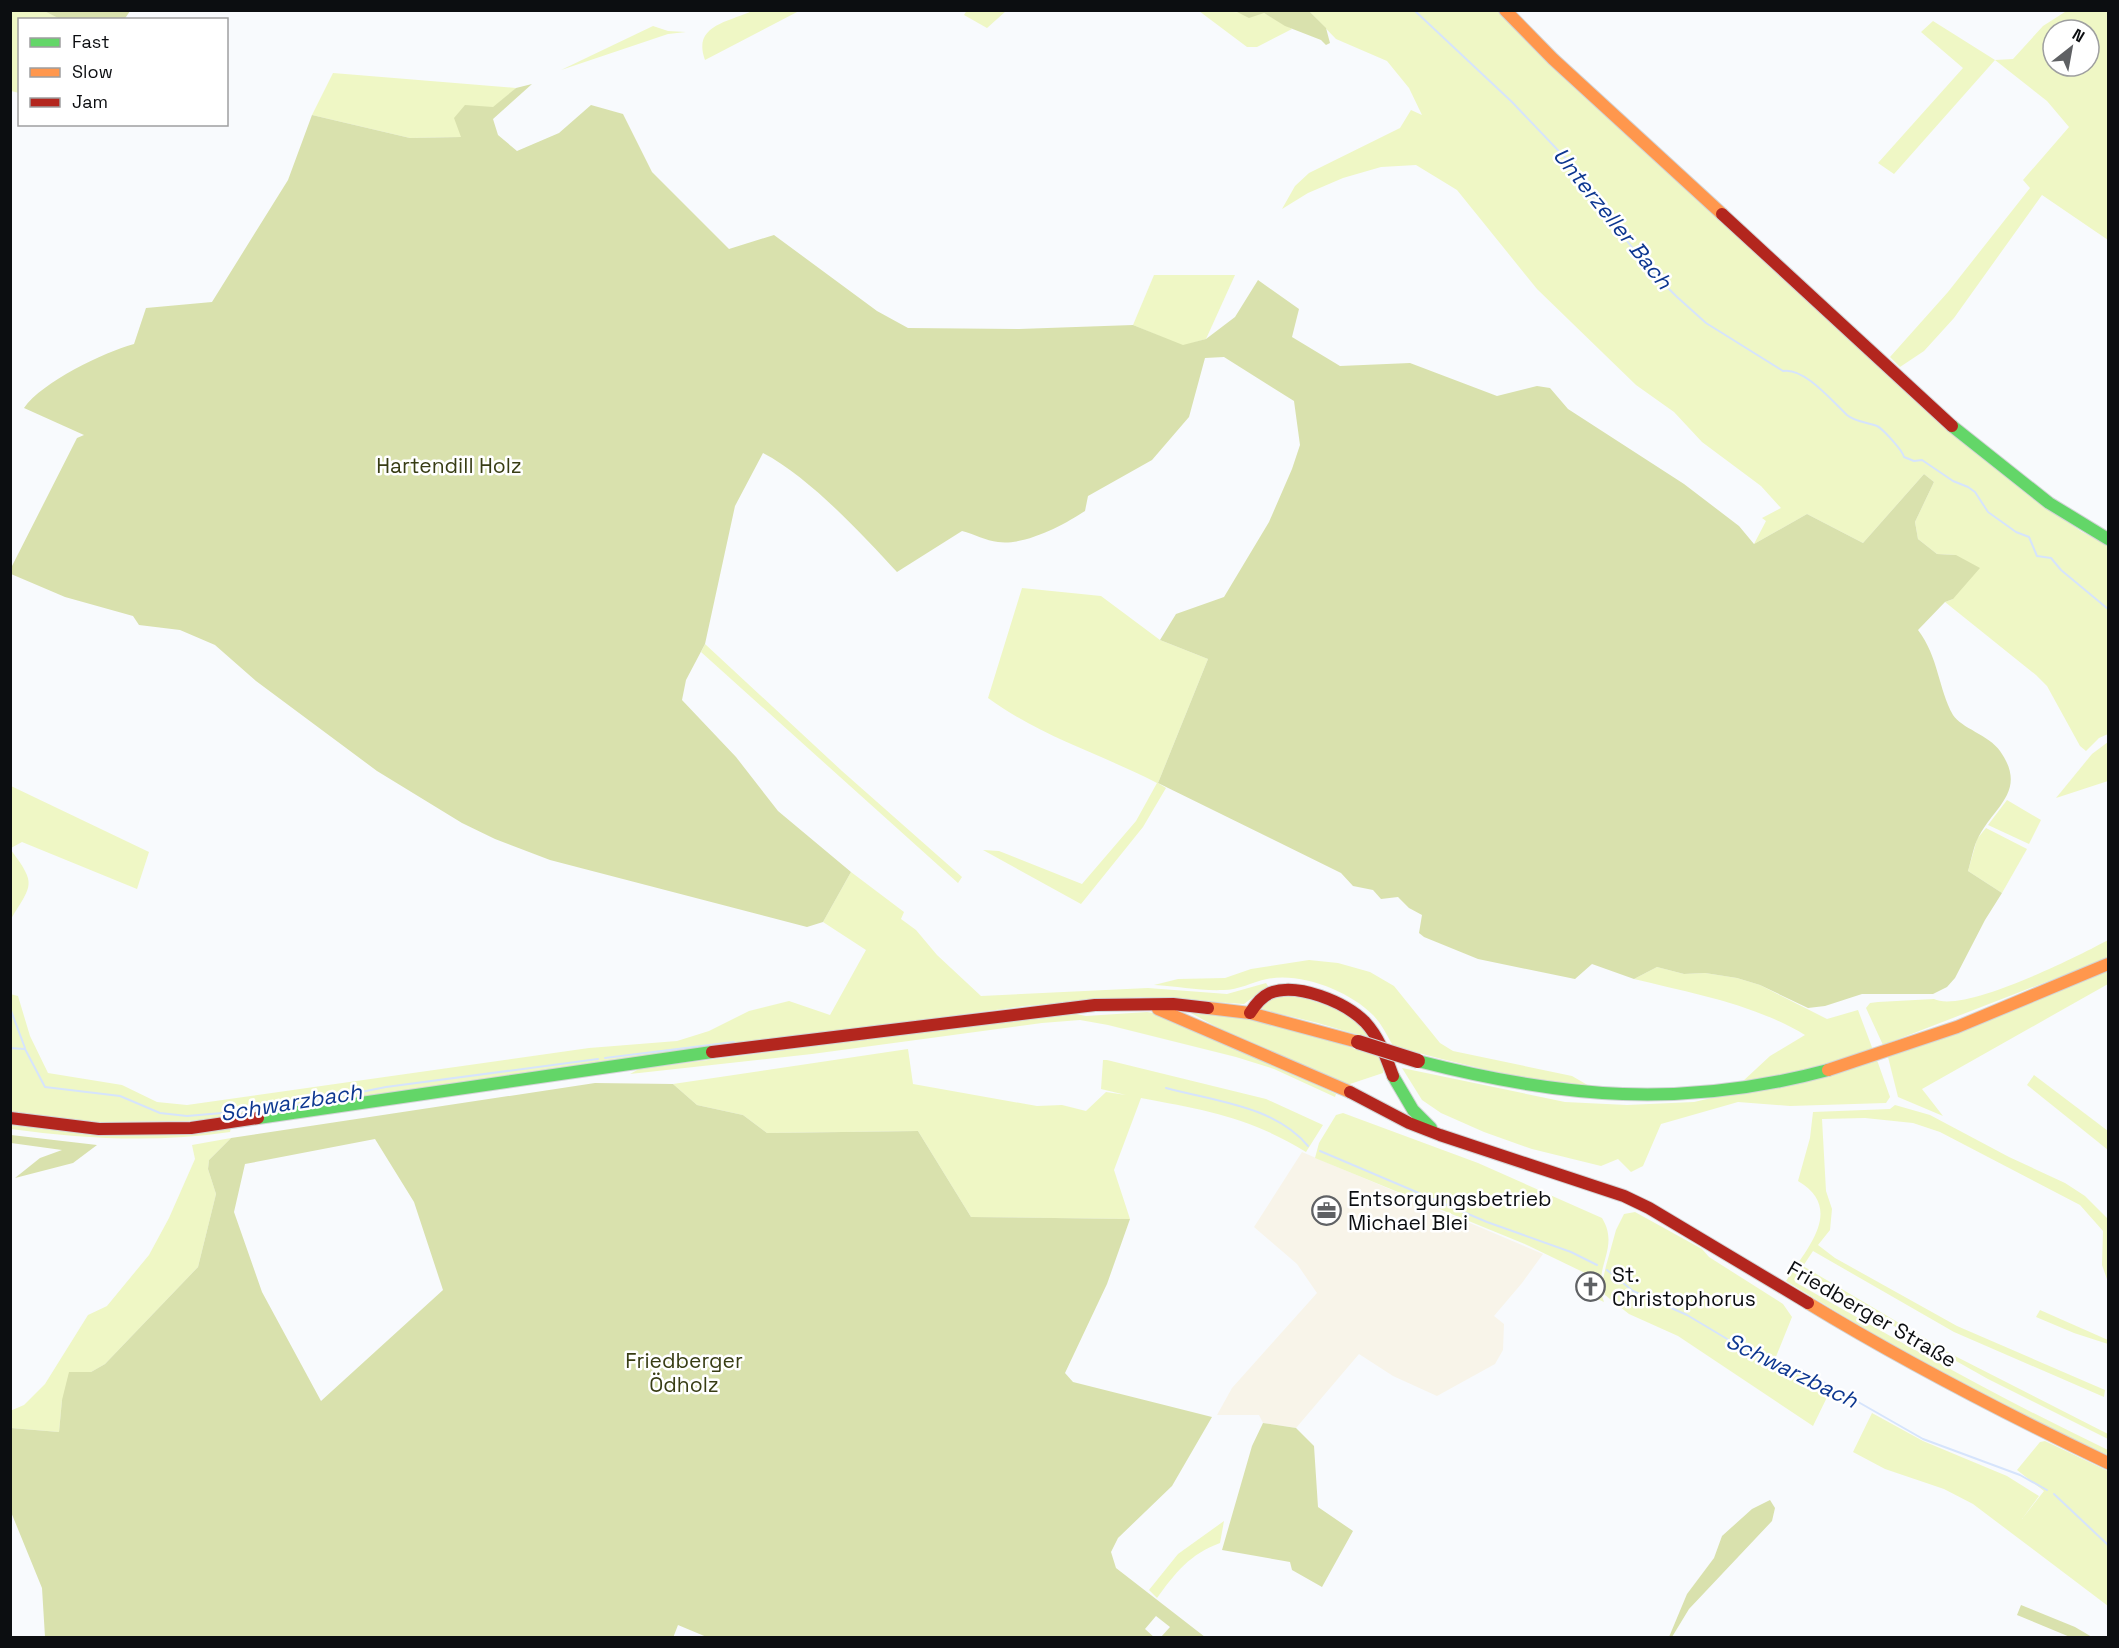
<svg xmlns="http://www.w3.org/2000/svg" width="2119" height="1648" viewBox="0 0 2119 1648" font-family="'Space Grotesk',sans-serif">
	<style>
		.industrial { fill: #f8f4e9 }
		.green { fill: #eff7c5; fill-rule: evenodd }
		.forest { fill: #d9e1ad; fill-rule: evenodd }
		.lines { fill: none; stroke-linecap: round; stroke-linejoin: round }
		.stream { stroke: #d6e4fc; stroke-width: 2 }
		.fast-casing { stroke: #d2d4d6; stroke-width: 14 }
		.slow-casing { stroke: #d2d4d6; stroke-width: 14 }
		.jam-casing { stroke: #d2d4d6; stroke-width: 14 }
		.fast { stroke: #63d668; stroke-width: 12 }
		.slow { stroke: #ff974d; stroke-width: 12 }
		.jam { stroke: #b3261e; stroke-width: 12 }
		.jam-bridge-casing { stroke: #d2d4d6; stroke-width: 16; stroke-linecap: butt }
		.jam-bridge { stroke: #b3261e; stroke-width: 14 }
		.labels { text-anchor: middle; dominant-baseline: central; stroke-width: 5; stroke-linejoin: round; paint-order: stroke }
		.park-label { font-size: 21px; fill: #383d14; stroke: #fff }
		.poi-label { font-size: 21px; fill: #0c0e11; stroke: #fff; text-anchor: start }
		.street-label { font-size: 21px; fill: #0c0e11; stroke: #fff }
		.water-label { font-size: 22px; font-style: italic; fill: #0d3790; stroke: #fff }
	</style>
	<rect width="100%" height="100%" fill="#f8fafd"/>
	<path class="industrial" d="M1302,1152L1543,1254L1522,1283L1494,1316L1504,1324L1503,1350L1495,1364L1437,1396L1393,1376L1359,1354L1296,1428L1263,1423L1259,1415H1217L1232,1388L1317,1293L1297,1264L1254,1227Z"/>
	<g class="green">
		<path d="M967,10H1006V11L987,28L964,15Z"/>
		<path d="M2068,10L2108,11V240L2042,195L1954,318L1924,351L1900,367L1890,357L1948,292L2030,188L2023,180L2069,127L2047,101L1995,60L1894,174L1878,163L1963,68L1921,32L1933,21L1995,60L2013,59L2043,26ZM2053,30H2089V66H2053Z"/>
		<path d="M11,11H44L60,19L20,20L19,93L11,91Z"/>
		<path d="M752,11H799L705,60C692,25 729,22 752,11Z"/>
		<path d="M1199,11L1264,13L1292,29L1257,47H1247Z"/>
		<path d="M1309,11H1499L2057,515L2082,532L2108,545V734L2099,738L2086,751L2080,746L2047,686L2036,675L1945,602L1953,599L1956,555L1937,554L1918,539L1915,522L1934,482L1924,474L1863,543L1807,514L1754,544L1766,521L1762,518L1781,508L1761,486L1702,442L1674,412L1636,385L1537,289L1457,190L1416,165L1381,167L1343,178L1308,193L1282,209L1295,186L1309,173L1400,128L1411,110L1422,115L1409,88L1387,61L1336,39Z"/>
		<path d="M653,26L668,31L686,32L668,34L561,70Z"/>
		<path d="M333,73L516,88L461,137L410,138L312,115Z"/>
		<path d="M1154,275H1235L1206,339L1183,346L1133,325Z"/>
		<path d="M1022,588L1101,596L1160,640L1208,659L1158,783L1166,788L1143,827L1081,904L983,850L999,851L1082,884L1136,821L1157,783C1099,753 1043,738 988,698Z"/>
		<path d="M705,644L842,771L962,877L958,883L701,652Z"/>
		<path d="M2108,742V781L2056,798L2092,754Z"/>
		<path d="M11,786L149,852L137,889L22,842L11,848Z"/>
		<path d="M2007,800L2041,820L2029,844L1988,825Z"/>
		<path d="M1986,828L2027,849L2002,893L1968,871L1977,839Z"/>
		<path d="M11,850C37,885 32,884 11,919Z"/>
		<path d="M851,872L904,912L901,919L916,930L937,955L981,996L1148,988L1227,994L1266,983L1268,986L1244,1004L1140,997L1025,1006L599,1063L238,1117L188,1121L98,1122L11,1113L10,994L18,996L30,1036L48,1073L122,1085L157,1102L187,1105L589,1048L677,1041L709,1031L749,1011L789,1001L830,1015L866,950L823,922Z"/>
		<path d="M2108,940V958L1883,1045L1866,1008L1870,1003L1878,1002L1934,999C1963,1014 2079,956 2108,940Z"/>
		<path d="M1309,960L1338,963L1370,972L1394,986L1440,1043L1453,1051L1572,1076L1591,1087C1522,1080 1459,1064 1393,1046C1387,1035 1381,1023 1373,1015C1349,991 1301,972 1267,979C1252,982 1239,990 1223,990C1200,991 1177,986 1154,985L1178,979L1225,978L1251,969Z"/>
		<path d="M1657,967L1684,974L1705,973L1737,978L1760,985L1827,1019L1858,1010L1873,1050L1789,1074L1742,1082L1770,1056L1805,1035C1754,1004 1691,993 1634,979Z"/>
		<path d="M2108,971V984L1922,1089L1943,1116L1898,1097L1888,1057Z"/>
		<path d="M1283,991L1352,1014L1372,1039L1318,1023L1256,1008Z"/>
		<path d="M1193,1011L1249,1019L1302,1031L1379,1057L1384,1068L1383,1073L1347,1085L1233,1036L1191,1013Z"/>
		<path d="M1147,1012L1169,1015L1336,1094L1335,1097L1274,1069L1236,1057L1108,1025L1080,1020L1042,1023L812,1054L630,1074L639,1069L1071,1013L1086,1016Z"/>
		<path d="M908,1049L913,1084L1037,1106L1062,1105L1086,1111L1106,1092L1126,1095L1101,1089L1103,1060H1107L1266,1099L1323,1125L1306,1152C1249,1117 1205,1110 1141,1098L1114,1170L1130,1219L971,1217L918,1131L767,1133L743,1115L697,1105L673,1084Z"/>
		<path d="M1877,1060L1890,1097L1886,1103L1790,1106L1738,1102L1661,1124L1643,1166L1631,1172L1618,1159L1601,1166L1532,1149L1484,1132L1441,1113L1422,1100L1402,1068L1565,1102L1627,1105L1694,1102Z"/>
		<path d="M2034,1075L2108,1131V1150L2027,1085Z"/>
		<path d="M1895,1105L1930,1115L2009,1157L2065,1183L2085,1196L2108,1219V1282L2102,1265L2103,1231L2080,1205L1940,1132L1913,1123L1865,1118L1822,1119L1826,1191L1832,1209L1830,1230L1818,1245L1835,1258L1957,1326L2105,1390L2104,1397L1954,1332L1813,1251L1803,1266L1953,1355L2108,1434V1439L1988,1379L1800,1273L1795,1282C1898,1341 2001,1399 2108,1450V1457L1985,1396L1894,1347L1786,1281C1807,1248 1845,1209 1798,1181L1810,1138L1813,1112L1890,1109Z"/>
		<path d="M1343,1113L1478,1163L1602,1218C1621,1249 1591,1268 1604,1302L1586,1294L1587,1274L1527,1245L1315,1158L1319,1143L1336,1115Z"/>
		<path d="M11,1125L129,1135L231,1128L230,1132C156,1143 84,1139 11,1129Z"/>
		<path d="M231,1138L209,1160L208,1169L216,1194L198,1267L105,1364L91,1372L62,1400L59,1432L11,1428L10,1411L24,1405L45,1384L88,1315L107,1306L149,1255L169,1218L195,1159L192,1145Z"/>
		<path d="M1635,1212L1702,1249L1709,1257L1783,1304L1792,1317L1773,1364L1802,1372L1832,1387L1813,1426L1678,1336L1629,1314L1605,1295L1602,1284L1606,1266L1616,1230L1624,1214Z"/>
		<path d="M2040,1310L2108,1340V1344L2074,1333L2036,1317Z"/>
		<path d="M1872,1413L1923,1441L2007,1476L2039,1496L2022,1519L2044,1491L2017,1470L2040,1442L2045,1441L2108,1471V1606L1973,1504L1944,1489L1885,1469L1853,1452Z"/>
		<path d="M1224,1521L1220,1543C1190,1554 1175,1573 1157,1598L1149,1590L1178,1554Z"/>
	</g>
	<g class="forest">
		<path d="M44,11H130L124,20L60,19Z"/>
		<path d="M1235,11H1309L1326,28L1330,43L1326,45L1321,40L1285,26L1264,13L1249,18Z"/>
		<path d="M532,84L493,119L498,135L517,151L559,133L591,105L623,114L652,172L729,249L774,235L877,311L908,328L1019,329L1133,325L1183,345L1206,339L1235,317L1258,280L1299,309L1292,337L1340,366L1410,363L1497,396L1537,386L1550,388L1568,409L1684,484L1739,526L1754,544L1807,514L1863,543L1924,474L1934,482L1915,522L1918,539L1937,554L1956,555L1980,568L1953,599L1945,602L1918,630C1939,658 1938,688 1953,715C1961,728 1989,735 2000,751C2029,792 1992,807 1977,840C1973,849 1971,861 1968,871L2002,893L1985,920L1955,978L1947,987L1933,994H1862L1825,1006L1808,1008L1760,985L1737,978L1705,973L1684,974L1657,967L1634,979L1592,964L1575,979L1478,959L1424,937L1419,933L1422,915L1409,908L1398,897L1381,899L1373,890L1353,886L1341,873L1158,783L1208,659L1160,640L1176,614L1224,597L1269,522L1292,469L1300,445L1294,401L1224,357L1205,358L1189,417L1152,460L1088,496L1085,511C1064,525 1024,546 998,542C986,541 974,534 962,531L897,572C861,533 809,477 763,453L735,506L705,644L686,680L682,700L736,757L778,811L851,872L823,922L807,927L550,860L495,839L462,823L377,771L256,681L215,645L180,630L139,625L133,616L65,597L11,574V568L77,438L84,435L24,408C42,382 104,352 134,344L146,308L212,302L288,180L312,115L410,138L461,137L454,118L465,105L493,107L516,88Z"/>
		<path d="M595,1083L673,1084L697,1105L743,1115L767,1133L918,1131L971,1217L1130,1219L1107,1284L1065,1373L1073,1382L1212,1417L1172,1486L1118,1538L1111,1552L1116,1568L1205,1637H1161L1170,1627L1156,1616L1145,1629L1155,1638H709L678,1625L673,1638L45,1637L42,1588L11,1512V1428L59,1432L62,1400L69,1372H91L105,1364L198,1267L216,1194L208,1169L209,1160L231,1138ZM375,1139L414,1202L443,1290L321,1401L262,1292L234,1212L245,1164Z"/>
		<path d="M10,1135H11L97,1145L73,1163L15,1178L40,1158L62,1150L11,1143Z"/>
		<path d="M1263,1423L1296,1428L1314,1446L1318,1507L1353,1531L1322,1587L1292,1570L1290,1562L1222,1550L1252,1446Z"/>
		<path d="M1770,1500L1775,1508L1772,1521L1689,1609L1672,1637H1669L1687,1594L1714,1558L1722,1536L1752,1509Z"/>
		<path d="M2021,1605L2075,1627L2092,1637H2070L2017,1615Z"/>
	</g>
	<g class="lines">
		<g class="stream">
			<path d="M1414,10L1512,102L1574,167L1579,181L1651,271L1676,296L1706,323L1783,371C1804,367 1832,401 1847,415C1855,422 1867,422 1877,426C1883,429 1903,451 1904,457L1914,461L1922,460L1953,481L1968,487L1975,492L1988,512L2016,532L2029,537L2037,556L2051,558L2061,570L2108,609"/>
			<path d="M10,1008L25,1048"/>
			<path d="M10,1048L25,1049L45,1087L120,1096L160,1113L187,1116L281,1108L386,1087L598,1059"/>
			<path d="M605,1058L734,1042"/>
			<path d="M1166,1088C1214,1101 1275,1106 1308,1146"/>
			<path d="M1320,1151L1487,1222L1571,1252L1597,1265"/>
			<path d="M1607,1270L1633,1291L1687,1315L1764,1361L1804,1371L1923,1439L2020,1475L2047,1490"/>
			<path d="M2054,1494L2108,1545"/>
		</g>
		<defs>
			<g id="fast">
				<path d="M1952,426L2049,503L2108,539"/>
				<path d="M1418,1061C1562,1098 1683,1109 1828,1070"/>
				<path d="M1393,1076L1413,1110L1431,1128"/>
				<path d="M258,1118L712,1052"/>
			</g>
			<g id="slow">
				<path d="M1505,10L1553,59L1722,214"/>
				<path d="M1208,1008L1250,1013L1358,1042"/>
				<path d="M1158,1009L1350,1092"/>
				<path d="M1828,1070L1957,1027L2108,964"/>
				<path d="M1808,1303C1905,1362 2006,1414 2108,1463"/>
			</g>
			<g id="jam">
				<path d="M1722,214L1952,426"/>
				<path d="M1250,1013C1255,1005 1261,997 1270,993C1297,982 1345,1002 1365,1022C1379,1037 1386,1057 1393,1076"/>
				<path d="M712,1052L1095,1005L1173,1004L1208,1008"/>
				<path d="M1350,1092L1409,1123L1440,1135L1624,1196L1649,1208L1808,1303"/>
				<path d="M10,1118L99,1129L191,1128L258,1118"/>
			</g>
		</defs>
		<use href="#fast" class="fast-casing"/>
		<use href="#slow" class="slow-casing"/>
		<use href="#jam" class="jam-casing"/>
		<use href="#fast" class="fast"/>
		<use href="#slow" class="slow"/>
		<use href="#jam" class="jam"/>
		<defs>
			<path id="jam-bridge" d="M1358,1042L1418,1061"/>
		</defs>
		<use href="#jam-bridge" class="jam-bridge-casing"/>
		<use href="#jam-bridge" class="jam-bridge"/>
	</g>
	<defs>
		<symbol id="office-ring" viewBox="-11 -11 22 22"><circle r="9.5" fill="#fff" stroke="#5f6164" stroke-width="1.5"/><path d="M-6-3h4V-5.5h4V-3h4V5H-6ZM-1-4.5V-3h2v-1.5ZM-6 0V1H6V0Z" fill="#5f6164"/></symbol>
		<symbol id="church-ring" viewBox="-11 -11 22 22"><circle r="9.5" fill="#fff" stroke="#5f6164" stroke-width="1.5"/><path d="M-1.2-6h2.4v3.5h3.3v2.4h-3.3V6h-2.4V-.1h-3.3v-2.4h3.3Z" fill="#5f6164"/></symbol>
	</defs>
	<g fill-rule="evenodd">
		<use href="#office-ring" x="1310" y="1194" width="33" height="33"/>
		<use href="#church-ring" x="1574" y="1270" width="33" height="33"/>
	</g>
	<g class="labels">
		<g class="park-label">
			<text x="449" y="465">Hartendill Holz</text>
			<text x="684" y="1360">Friedberger<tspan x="684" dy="24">Ödholz</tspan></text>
		</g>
		<g class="poi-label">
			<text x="1348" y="1198">Entsorgungsbetrieb<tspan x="1348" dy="24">Michael Blei</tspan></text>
			<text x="1612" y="1274">St.<tspan x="1612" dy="24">Christophorus</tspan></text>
		</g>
		<g class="street-label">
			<text transform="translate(1872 1314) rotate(30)">Friedberger Straße</text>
		</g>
		<g class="water-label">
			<text transform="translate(1613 218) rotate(51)">Unterzeller Bach</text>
			<text transform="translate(291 1102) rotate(-9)">Schwarzbach</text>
			<text transform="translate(1792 1370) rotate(26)">Schwarzbach</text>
		</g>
	</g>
	<rect width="2119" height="1648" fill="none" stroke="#0c0e11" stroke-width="24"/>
	<rect x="18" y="18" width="210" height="108" fill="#ffffff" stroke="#9e9fa0" stroke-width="1.5"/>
	<rect x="30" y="38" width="30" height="9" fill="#63d668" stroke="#9e9fa0" stroke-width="1.5"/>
	<text x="72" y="48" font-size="18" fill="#0c0e11">Fast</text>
	<rect x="30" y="68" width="30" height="9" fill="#ff974d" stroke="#9e9fa0" stroke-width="1.5"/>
	<text x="72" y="78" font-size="18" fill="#0c0e11">Slow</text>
	<rect x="30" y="98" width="30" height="9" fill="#b3261e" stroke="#9e9fa0" stroke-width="1.5"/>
	<text x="72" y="108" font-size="18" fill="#0c0e11">Jam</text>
	<g transform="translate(2071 48) rotate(31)"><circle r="28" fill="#ffffff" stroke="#9e9fa0" stroke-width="1.5"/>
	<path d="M0-4.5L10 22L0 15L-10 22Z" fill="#5f6164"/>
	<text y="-9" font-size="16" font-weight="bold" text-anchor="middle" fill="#0c0e11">N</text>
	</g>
</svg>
